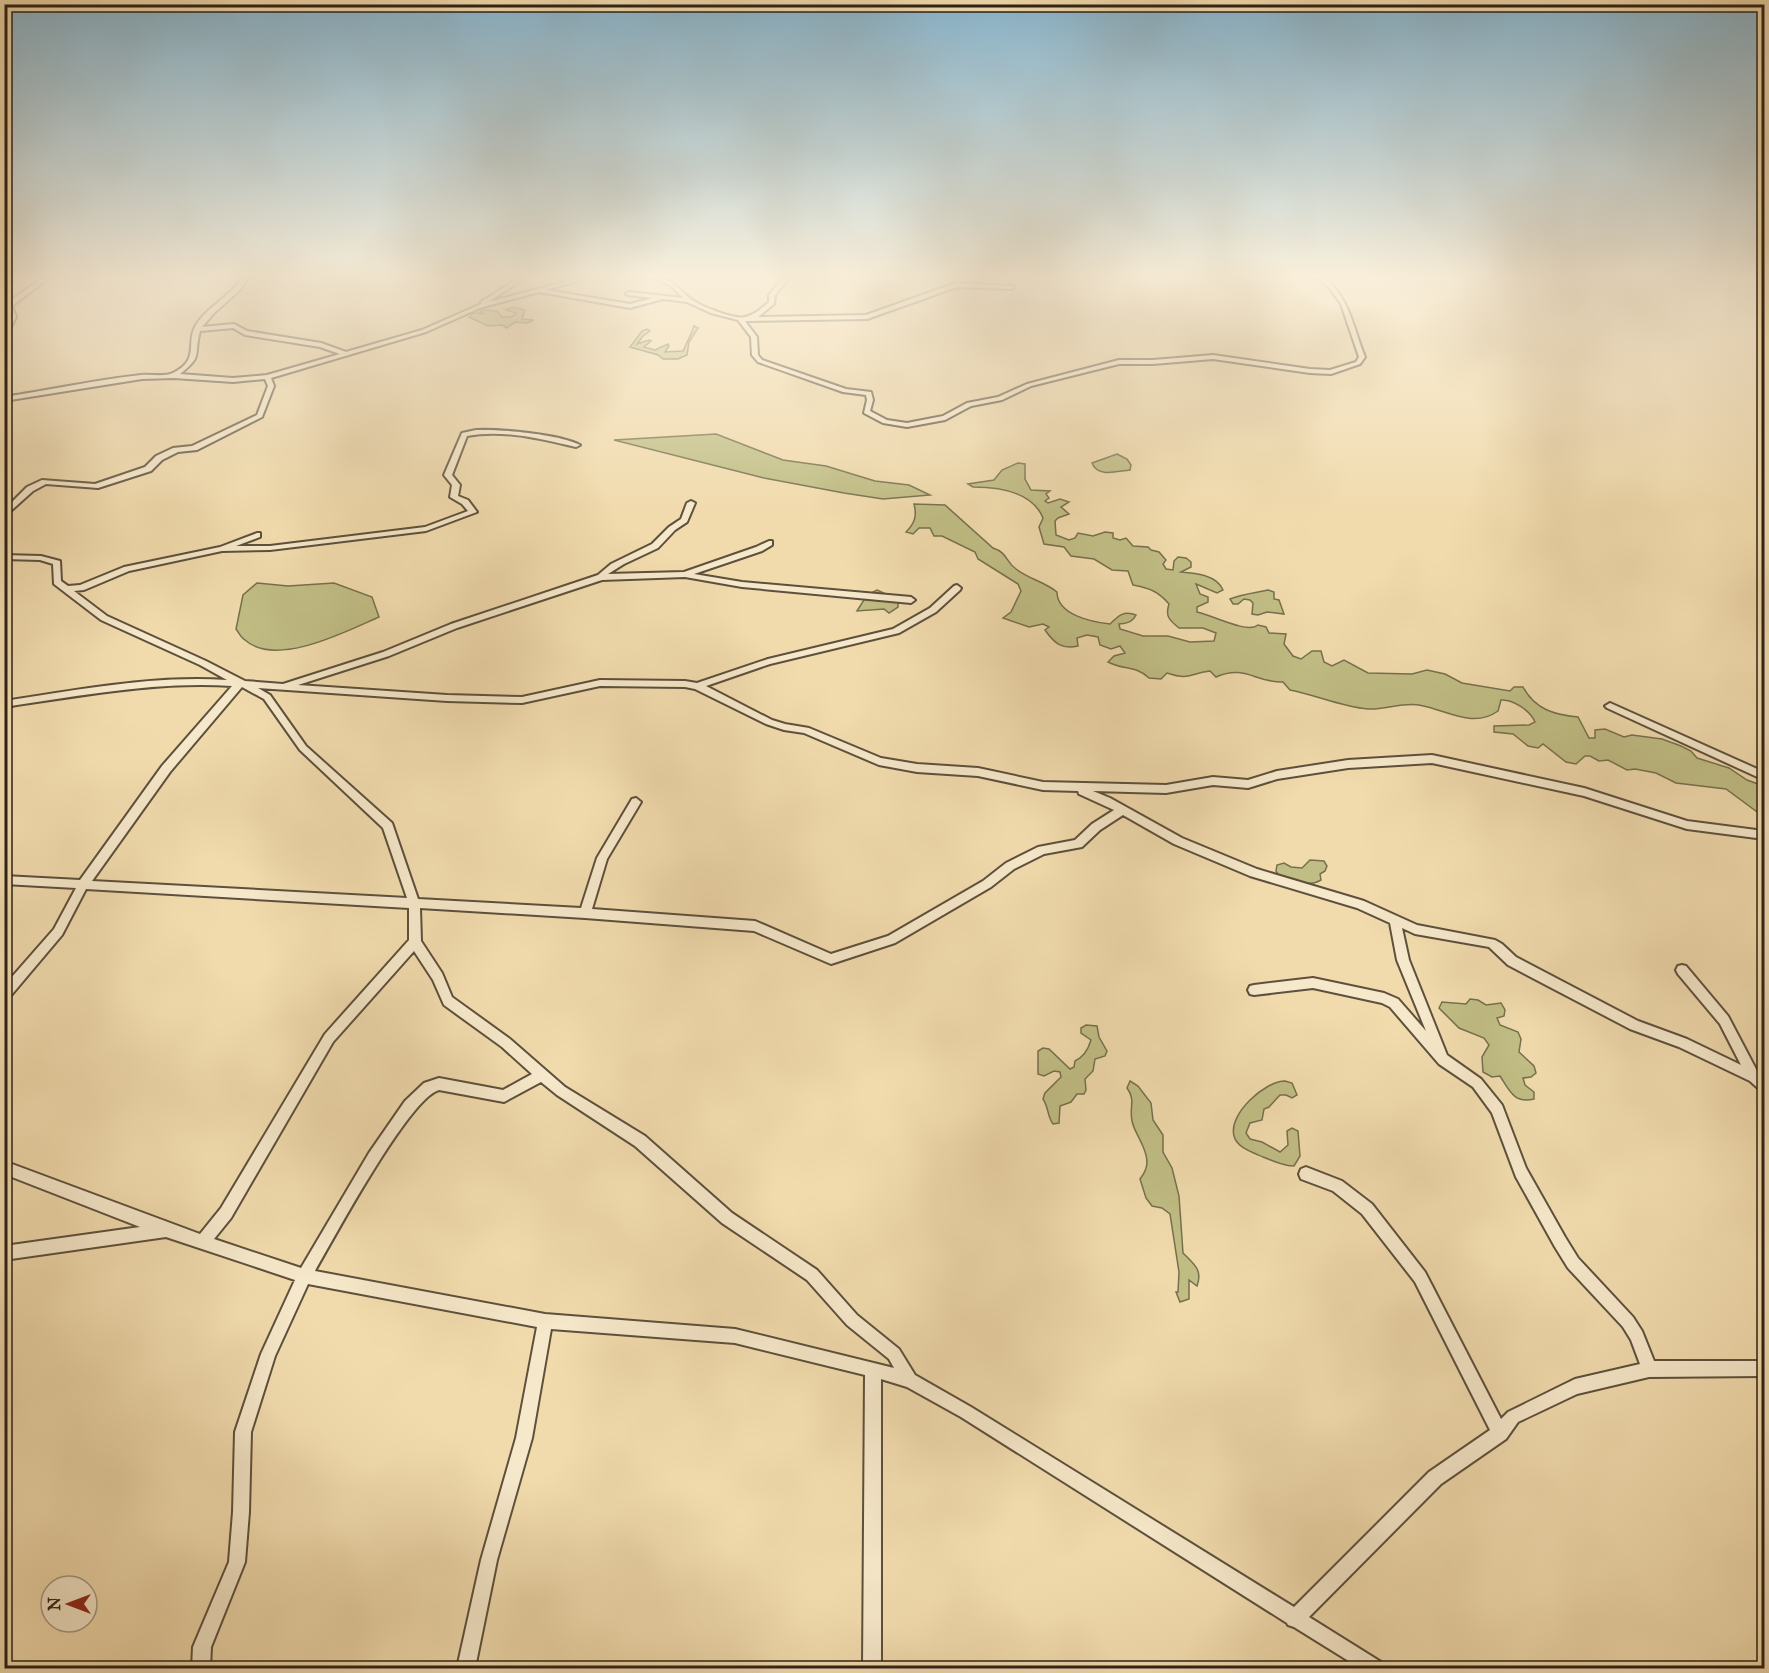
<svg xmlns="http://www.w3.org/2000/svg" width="1769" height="1673" viewBox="0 0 1769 1673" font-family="'IM FELL Great Primer',serif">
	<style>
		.green { fill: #c1be85; stroke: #76704e; stroke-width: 1.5 }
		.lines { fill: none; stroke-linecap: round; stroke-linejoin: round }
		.minor-casing { stroke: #5d503c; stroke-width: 4 }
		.minor { fill: #f6e8ca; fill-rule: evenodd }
	</style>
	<rect width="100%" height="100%" fill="#f1dbad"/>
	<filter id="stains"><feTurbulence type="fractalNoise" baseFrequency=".00333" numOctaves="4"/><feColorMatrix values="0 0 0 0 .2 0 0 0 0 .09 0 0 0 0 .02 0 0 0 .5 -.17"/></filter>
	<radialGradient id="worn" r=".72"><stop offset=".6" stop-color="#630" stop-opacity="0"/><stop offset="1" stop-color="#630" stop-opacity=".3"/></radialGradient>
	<g class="green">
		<path d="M513,307L525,310L522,319L534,320L527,323L515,322L507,328L502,325L488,326L469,317L474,313L485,314L480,312L484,310L497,311L502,317H512L516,313L506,310Z"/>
		<path d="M694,326L698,328L689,342L687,355L678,359H663L658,355L630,347L642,331L647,329L650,331L643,336L637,344L649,340L651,341L644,347L655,350L668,344L669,346L665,352L683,351C687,342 692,333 694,326Z"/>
		<path d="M716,434L783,460L826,466L875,481L909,485L930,495L883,499L844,493L764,478L614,440Z"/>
		<path d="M1117,454L1127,459L1131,465L1130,470C1117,471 1098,478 1092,463Z"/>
		<path d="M1018,463L1025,464V479L1031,490L1050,491L1046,494L1049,498L1045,501L1048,503L1060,499L1069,502L1061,507L1069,514L1058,518L1055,521L1056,535L1069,540L1075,538L1078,533L1093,536L1105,532L1113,533V538L1120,540L1126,538L1133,546L1148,547L1151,550L1159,552L1166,560L1163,564L1166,569L1173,570L1174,561L1178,557L1186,558L1191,562V567L1181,572C1195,573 1217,575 1223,590L1217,593L1196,584L1200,594L1208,597V602L1197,607V612C1212,615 1247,634 1258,625L1266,627L1269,633L1286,634L1284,644L1293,656L1301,659L1312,651H1321L1324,662L1332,666L1344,660L1368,673L1412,674L1427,670L1445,674L1462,683L1510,691L1514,687H1523C1535,709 1554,715 1578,717L1589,738H1595V730L1605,729L1624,737L1632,735L1662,739L1681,746L1691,751L1697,758L1729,768L1747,780L1758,784L1764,791V817L1726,789L1676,783L1656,773L1635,769L1627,770L1608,760L1599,761L1590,756H1585L1576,764L1566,762L1543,744L1538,748L1528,746L1513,734L1494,732V726L1529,725L1535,722C1530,710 1512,699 1501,700L1498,711C1473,729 1447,710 1419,705C1403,702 1384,710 1368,709C1342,707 1316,695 1290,690L1283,682C1256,683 1245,664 1216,677L1210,671C1189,673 1191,681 1167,673L1161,679L1149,678C1136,665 1122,670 1108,662L1114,656L1125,653L1120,646L1111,649L1100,645L1098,637L1087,635L1077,638L1078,646C1062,650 1054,643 1045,630L1049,627L1043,624L1029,627L1003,618L1011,612L1021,591L1018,584L978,559L975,552L942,536H934L930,528H919L913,534L906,532C915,523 917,516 914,504L945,505L993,548C1008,553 1005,561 1016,569C1029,579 1045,582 1057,592C1057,615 1092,622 1110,624C1118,616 1124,610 1136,615C1133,622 1125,624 1119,624L1120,629L1143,636H1168L1190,642L1214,641L1216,633L1203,628H1179C1169,620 1165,616 1169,604C1158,591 1149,588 1133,585L1128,571L1112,570L1094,559L1071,556L1064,547L1044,544L1039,527L1043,518C1032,491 999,487 973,487L968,484L994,480L1002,470Z"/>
		<path d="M257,583L288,586L334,583L372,597L379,617C347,631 276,668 245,640C241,638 239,633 236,629L243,595Z"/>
		<path d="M877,590L886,594L883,600L898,602V607L889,613L884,609L857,611L867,595Z"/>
		<path d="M1268,590L1274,592V599L1279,600L1284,614L1267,612L1258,615L1252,614L1253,603L1250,600L1244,599L1238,604H1233L1230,599C1243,594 1254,593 1268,590Z"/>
		<path d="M1310,860L1324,861L1327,866L1325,871L1320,874L1321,880C1307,888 1293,881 1279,876L1276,871L1277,865L1284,863L1291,867L1302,868Z"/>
		<path d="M1470,999L1478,1000L1486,1005L1501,1003L1505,1010L1504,1016L1497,1018L1500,1025L1518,1032L1521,1039L1519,1052L1534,1066L1536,1073L1531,1077L1523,1078L1525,1085L1534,1092V1099C1514,1104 1509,1090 1500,1076L1492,1077L1483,1072L1482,1057L1489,1045L1484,1038L1459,1028L1439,1008L1442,1002L1466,1004Z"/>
		<path d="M1086,1025L1097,1026L1099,1037L1107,1051L1105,1056L1095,1059L1093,1071L1085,1079L1086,1090L1084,1094H1077L1071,1102L1060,1106L1059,1123L1053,1124C1047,1116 1049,1108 1043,1099L1045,1093L1061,1077L1060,1072L1054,1071L1044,1076L1038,1074V1051L1043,1048L1049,1049L1070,1069L1074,1067L1075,1061C1084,1057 1088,1050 1091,1040L1081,1033V1028Z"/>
		<path d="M1130,1081L1138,1086L1151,1103L1153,1120L1163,1135V1152L1172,1168L1179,1196L1183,1253C1194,1264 1203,1270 1197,1286L1189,1280V1299L1180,1302L1176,1292H1178L1179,1272L1170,1214L1162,1208L1152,1206L1146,1198L1140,1179C1144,1174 1147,1169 1147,1162C1147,1147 1135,1135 1132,1121C1129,1107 1136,1100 1127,1088Z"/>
		<path d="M1285,1081L1292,1083L1297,1095L1292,1098L1286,1095H1280L1269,1107L1264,1109L1262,1120L1250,1123L1246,1133L1250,1139L1262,1142L1280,1152L1288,1145L1287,1131L1292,1128L1298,1131L1300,1156L1294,1166C1283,1166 1274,1161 1263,1157C1254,1153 1237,1148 1234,1136C1228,1114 1265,1081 1285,1081Z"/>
	</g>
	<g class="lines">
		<defs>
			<g id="minor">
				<path d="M43,278H49L12,306L16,317L7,335L4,337V328L10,317L7,308L4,309V305Z"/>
				<path d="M242,278H248L240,290L214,313L202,327L234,324L247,331L321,343L346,352L422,330L481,304V302L519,278H525L488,302L579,278H587L546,290L630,304L653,298L627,295L626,294L629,292L683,298L671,286L655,278C672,277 679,290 691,299C699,306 735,320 745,317C754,315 761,309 769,302V295L783,278H789L775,295L774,304L758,317L866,315L956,283L1013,286L1014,287L1011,289L957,287L867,319L745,321L757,337L758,355L762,360L846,389L871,392L873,400L870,411L887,420L907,423L943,416L967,403L998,397L1027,384L1119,360H1153L1213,355L1310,369L1330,370L1356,362L1359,357L1341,304L1329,287L1318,278H1324C1350,298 1353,328 1365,357L1360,364L1331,374L1310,373L1213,359L1153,364H1119L1031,386L1002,400L971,406L945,420L907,427L883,423L864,413L867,400L866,395L843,392L758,362L752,355L751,337L738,320L711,313L687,302L663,299L630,308L539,292L480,308L426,332L271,378L274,386L262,417L197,450L178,452L162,460L151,471L98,488L46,484L33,491L4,517V510L27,487L42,480L95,484L145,467L156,456L173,448L192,446L257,415L268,386L265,379L233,382L174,378L142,379L4,401V397C50,390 96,380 141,375C151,374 165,377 173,373C200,360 186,343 195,327C205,308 229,298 242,278ZM233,328L245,335L320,347L340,354L267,375L233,378L180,374C204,355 193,356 200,331Z"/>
				<path d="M476,430C500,429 559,434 580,445L576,447C541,439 503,429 467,436L452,475L460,485L458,496L468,500L477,512L426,531L270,550L222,551L129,571L84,590L74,591L107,616L206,661L241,679L245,681L283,684L383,652L451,624L598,575L611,564L652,544L669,527L681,519L687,503L691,501L695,503L687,522L675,530L658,548L624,564L608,574L684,572L756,547L769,541H772V545L762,551L694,574L742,582L911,597L915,600L911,603L742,587L685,577L602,580L457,628L389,656L298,685L447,695L522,697L600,680L685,681L697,683L768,659L893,629L930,608L954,586L957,585L961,588L960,590L936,612L899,633L770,664L706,686L772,720L785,724L809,728L881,758L917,764L978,768L1043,782L1166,785L1213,777L1248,780L1277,771L1348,760L1432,755L1584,788L1687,821L1764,831V839L1687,829L1584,796L1432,763L1348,768L1277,779L1248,788L1213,785L1166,793L1093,791L1110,798L1182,838L1257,869L1364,901L1417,925L1495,940L1502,944L1516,957L1638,1021L1687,1039L1741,1065L1720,1024L1678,974L1676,970L1678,966L1682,965L1686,966L1728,1016L1758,1073L1764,1078V1092L1760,1090L1750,1081L1679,1047L1630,1029L1508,965L1489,947L1415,934L1402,928L1409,960L1447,1055L1481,1079L1502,1105L1526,1168L1565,1237L1578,1258L1633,1317L1642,1331L1654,1361H1764V1376L1649,1377L1577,1394L1518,1422L1506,1439L1441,1484L1309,1617L1381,1662L1384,1668H1360L1294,1627L1288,1625L1287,1623L961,1417L907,1387L881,1379V1668H863L865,1375L735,1343L551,1329L532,1438L497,1560L475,1668H457L481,1560L516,1438L537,1327L308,1284L275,1356L251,1432L249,1512L245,1562L211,1647L210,1668H192L193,1647L229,1562L233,1512L235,1432L261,1354L295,1280L166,1237L4,1260V1246L140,1227L4,1174V1161L200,1234L221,1208L325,1034L409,940V908L86,889L62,935L8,999L4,1000V986L54,929L76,888L4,884V876L80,880L162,766L232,686C156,681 80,696 4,707V701C78,690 153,675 227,680L200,665L101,620L54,584L53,564L40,560L4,559V555L41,556L60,561L61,581L68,586L80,585L124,567L220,547L257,533H260V537L236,546H270L425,527L468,511L462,504L450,497L452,485L444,475L462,433ZM600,686L685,687L695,689L766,724L784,730L804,733L879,765L917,772L978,776L1043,790L1078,791L1079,794L1114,810L1092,824L1075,840L1038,847L1006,863L983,881L888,936L831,954L755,921L592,909L607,859L641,802L636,798L632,799L597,858L581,908L418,899L392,823L306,746L270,695L258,688L447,701L522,703ZM242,687L264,699L300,750L383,828L407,898L92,881L170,772ZM1123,815L1174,844L1250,876L1357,908L1390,923L1397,960L1426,1031L1398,999L1384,993L1313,978L1254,985L1250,986L1248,990L1250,994L1254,995L1313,988L1382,1003L1390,1007L1439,1064L1473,1087L1492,1113L1516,1177L1555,1247L1568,1268L1623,1327L1631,1340L1640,1364L1575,1379L1508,1412L1501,1419L1425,1272L1372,1204L1342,1181L1306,1167L1301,1169L1299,1174L1301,1179L1333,1191L1362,1214L1415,1282L1490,1430L1429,1472L1294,1607L971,1407L915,1375L899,1349L857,1315L817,1270L732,1213L645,1136L565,1087L510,1039L452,997L442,973L421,941L420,908L585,918L754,931L831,964L895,943L991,887L1014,869L1044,854L1082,847L1100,830ZM414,951L433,980L444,1005L502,1047L532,1074L503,1090L439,1078L424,1083L405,1101L369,1153L301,1268L214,1239L231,1218L333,1042ZM541,1082L557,1095L635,1146L722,1223L807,1280L847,1325L889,1359L894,1368L735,1329L545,1314L315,1271C334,1238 409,1098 439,1090L504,1102Z"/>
				<path d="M1610,703L1764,772V780L1607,708L1605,706Z"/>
			</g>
		</defs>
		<use href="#minor" class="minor-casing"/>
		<use href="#minor" class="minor"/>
	</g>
	<linearGradient id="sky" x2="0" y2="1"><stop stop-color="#89b7d0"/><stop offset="0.54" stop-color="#f9efda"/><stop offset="1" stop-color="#f9efda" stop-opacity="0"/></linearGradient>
	<rect width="1769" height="512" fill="url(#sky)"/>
	<rect width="1769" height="1673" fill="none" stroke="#f1dbad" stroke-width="24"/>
	<rect x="6" y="6" width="1757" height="1661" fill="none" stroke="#2c2116" stroke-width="3"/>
	<rect x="12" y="12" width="1745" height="1649" fill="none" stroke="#2c2116" stroke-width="1.5"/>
	<g transform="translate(69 1604) rotate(270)"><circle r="28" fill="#f6e8ca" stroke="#a59882" stroke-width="1.5"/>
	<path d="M0-4.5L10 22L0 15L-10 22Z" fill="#8f2418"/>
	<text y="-9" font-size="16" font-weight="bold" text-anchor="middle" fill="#2c2116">N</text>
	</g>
	<rect width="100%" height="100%" filter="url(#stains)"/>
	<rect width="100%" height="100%" fill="url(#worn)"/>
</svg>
